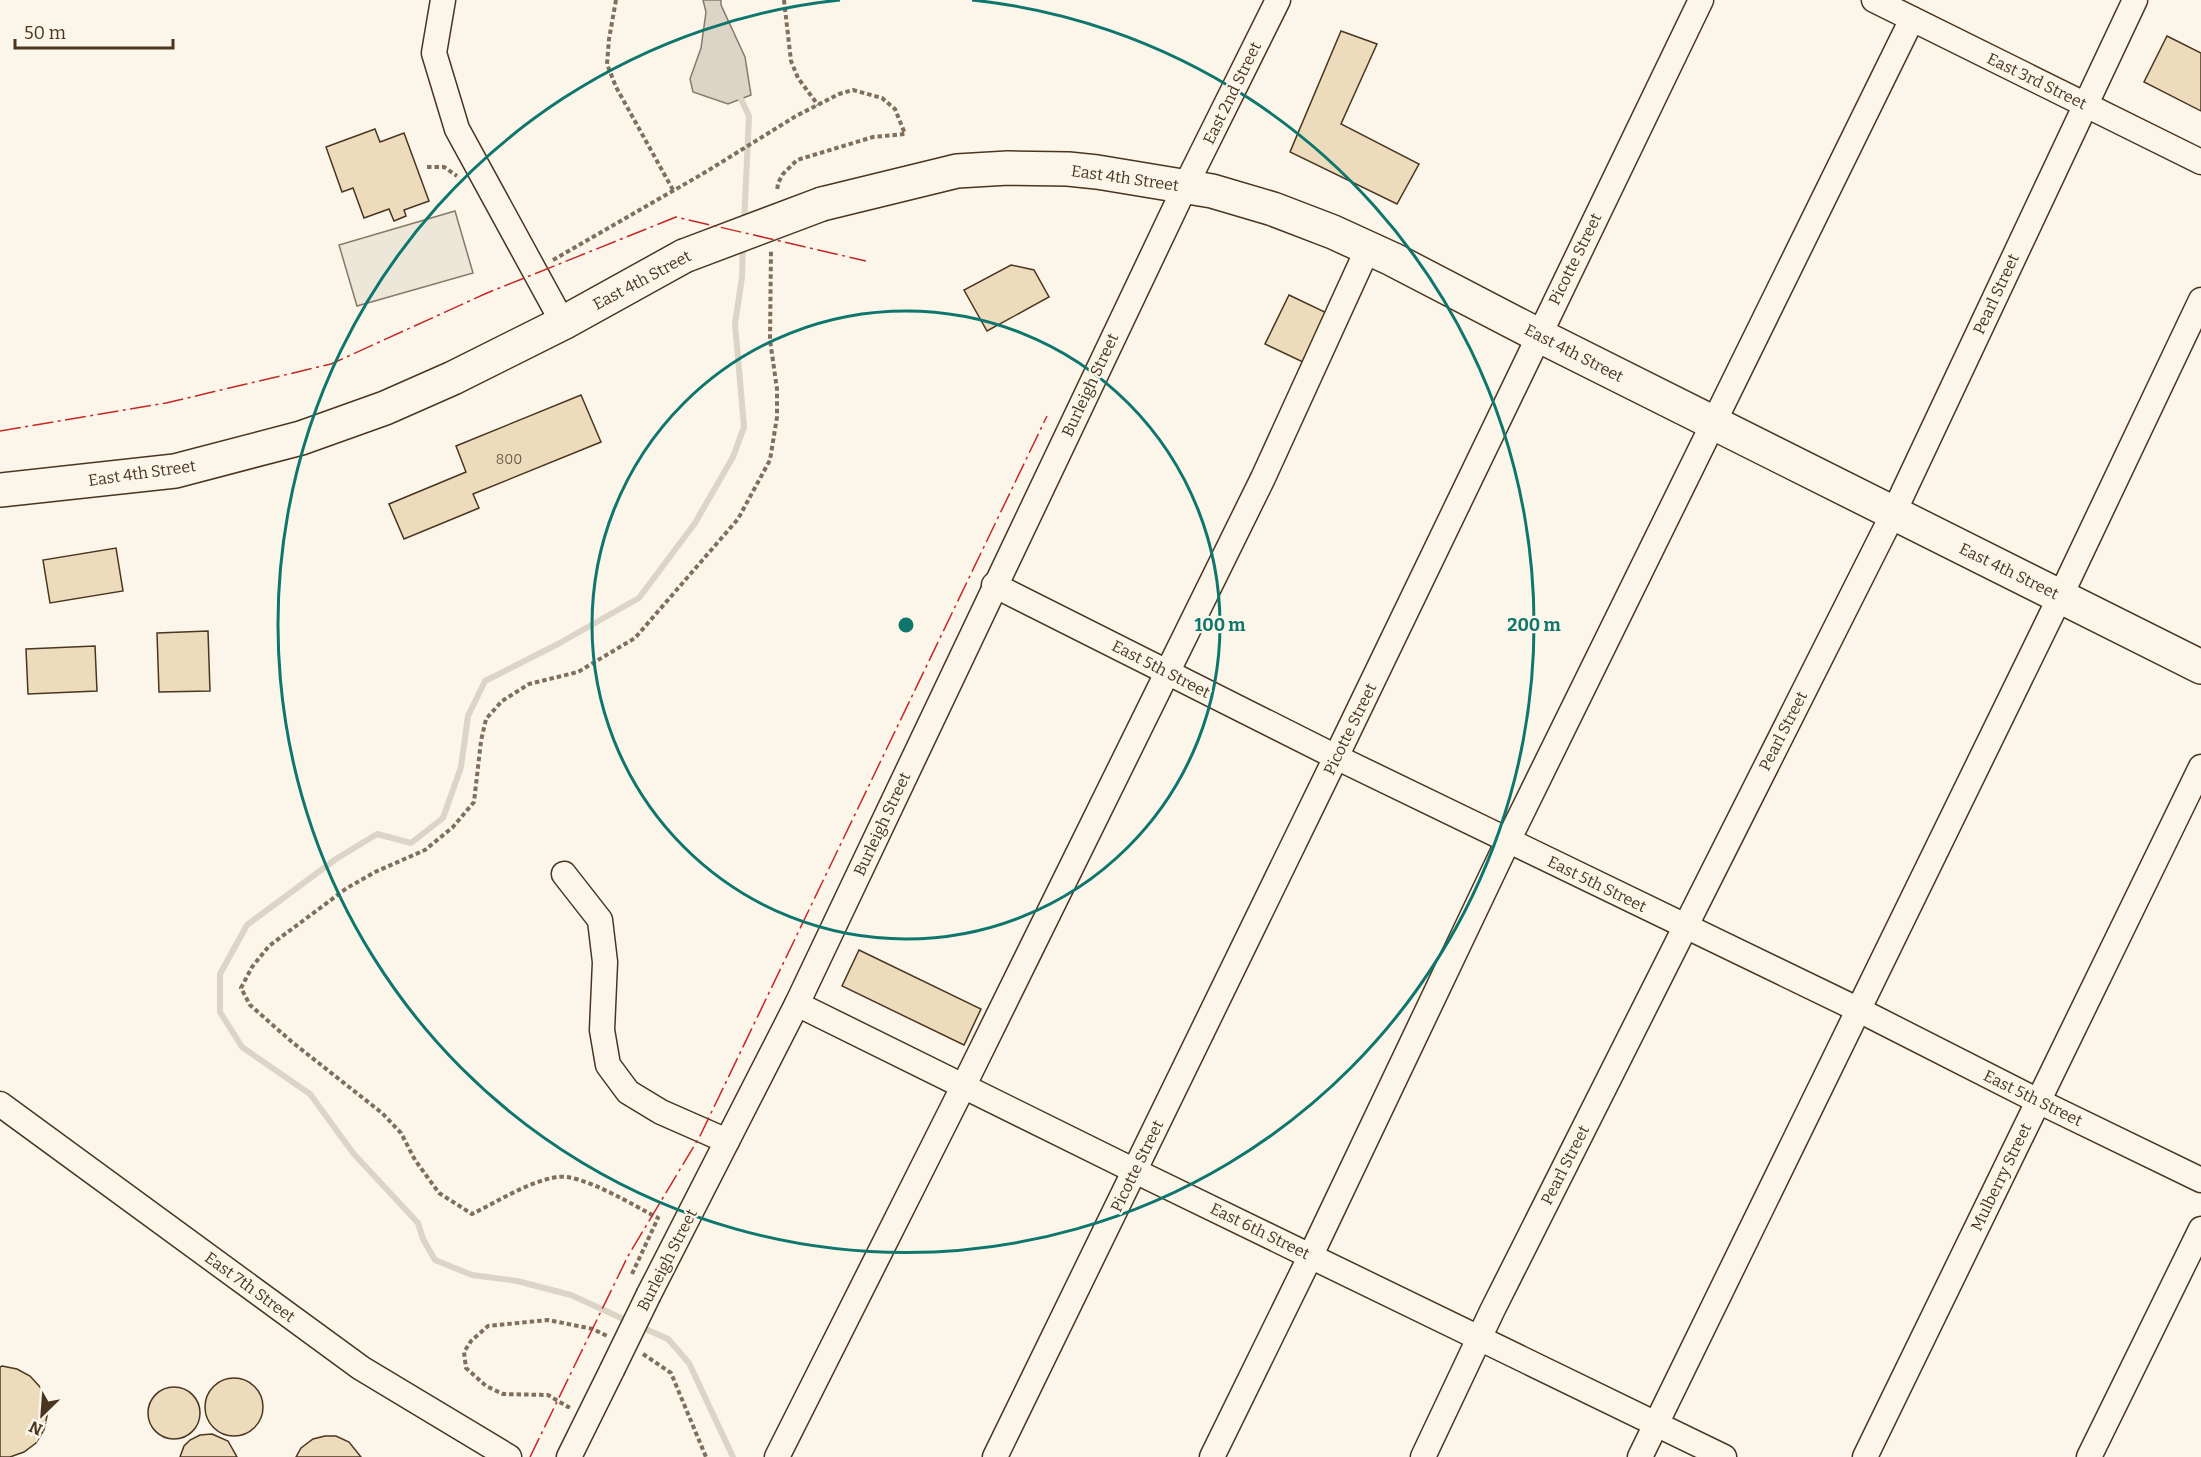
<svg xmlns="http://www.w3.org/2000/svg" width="2201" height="1457" viewBox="0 0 2201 1457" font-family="Bitter,serif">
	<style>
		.parking { fill: #ede7d9; stroke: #887966; stroke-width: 1.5 }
		.water { fill: #dcd4c6; stroke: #887966; stroke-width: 1.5 }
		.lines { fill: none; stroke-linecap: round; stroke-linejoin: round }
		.stream { stroke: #dcd4c6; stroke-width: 6 }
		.building { fill: #ecdcbc; stroke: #4a3520; stroke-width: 1.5 }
		.minor-casing { stroke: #4a3520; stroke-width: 27 }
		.highway-casing { stroke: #4a3520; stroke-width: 36 }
		.path { stroke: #7f6f5c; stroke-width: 4; stroke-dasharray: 4.5 3; stroke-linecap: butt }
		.minor { stroke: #fbf6e9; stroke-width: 24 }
		.highway { stroke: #fbf6e9; stroke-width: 33 }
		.minor-bridge-casing { stroke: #4a3520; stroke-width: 27; stroke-linecap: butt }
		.highway-bridge-casing { stroke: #4a3520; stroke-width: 36; stroke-linecap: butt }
		.minor-bridge { stroke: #fbf6e9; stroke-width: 24 }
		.highway-bridge { stroke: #fbf6e9; stroke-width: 33 }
		.power { stroke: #c62828; stroke-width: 1.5; stroke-dasharray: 21 4.5 3 4.5; stroke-linecap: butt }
		.ring { fill: none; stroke: #0f766e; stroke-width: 3 }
		.labels { text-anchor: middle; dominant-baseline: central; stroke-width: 4.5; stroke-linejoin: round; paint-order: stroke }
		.number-label { font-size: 14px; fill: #725f47 }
		.street-label { font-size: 16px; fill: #4a3520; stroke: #fbf6e9 }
		.centre { fill: #0f766e; stroke: #fbf6e9; stroke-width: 3 }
		.ring-label { font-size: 18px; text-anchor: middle; font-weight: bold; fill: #0f766e; stroke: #fbf6e9; stroke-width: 4.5; stroke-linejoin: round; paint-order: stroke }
	</style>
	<rect width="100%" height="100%" fill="#fbf6e9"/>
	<path class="parking" d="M455,211L473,273L357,306L339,245Z"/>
	<path class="water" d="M703,0H721V5L745,57L751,95L728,104L693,92L690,79L701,48L706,12Z"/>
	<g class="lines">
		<g class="stream">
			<path d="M741,99L749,116L744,224"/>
			<path d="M630,1322L571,1295L517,1281L472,1275L435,1260L423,1239L418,1223L353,1153L310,1094L242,1047L220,1012V974L247,925L336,859L377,834L411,843L443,818L461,767L468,716L485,681L558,644L639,598L695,523L733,457L744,427L735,324L742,277L743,246"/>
			<path d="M639,1326L668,1339L689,1363L733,1457"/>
		</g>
	</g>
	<g class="building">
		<path d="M1341,31L1377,44L1341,124L1419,164L1397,204L1290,152Z"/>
		<path d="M2167,36L2201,53V111L2144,82Z"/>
		<path d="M375,129L380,142L404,133L429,201L404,210L406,216L394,221L389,209L364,218L353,188L342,192L326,147Z"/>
		<path d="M1011,265L1034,270L1049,297L987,331L964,290Z"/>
		<path d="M1289,295L1329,314L1305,363L1265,344Z"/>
		<path d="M581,395L601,442L473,494L479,508L404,539L389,504L466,472L456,446Z"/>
		<path d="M116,548L123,591L50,603L43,560Z"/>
		<path d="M208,631L210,691L159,692L157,633Z"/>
		<path d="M95,646L97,691L28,694L26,649Z"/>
		<path d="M859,950L981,1009L964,1045L842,986Z"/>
		<path d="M2,1366L17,1369L30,1376L40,1387L46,1401L47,1416L44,1430L36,1443L24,1452L10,1457H0V1367Z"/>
		<circle cx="234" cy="1407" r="29"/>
		<circle cx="174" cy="1413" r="26"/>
		<path d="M212,1434L228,1441L237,1457H180L184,1446L190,1440L200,1435Z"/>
		<path d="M325,1436H336L349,1442L361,1457H296L301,1448L313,1439Z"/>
	</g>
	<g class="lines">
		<defs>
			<g id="minor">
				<path d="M443,0L434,53L457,129L563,323"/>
				<path d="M1874,0L2201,162"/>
				<path d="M994,585L1336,757L1859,1010L2038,1101L2201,1180"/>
				<path d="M564,874L600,920L605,962L602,1030L608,1065L628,1092L661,1112L727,1141"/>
				<path d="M797,1004L1135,1171L1724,1457"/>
				<path d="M0,1104L361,1368L509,1457"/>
				<path d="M649,1294L797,1004L1185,187L1278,0"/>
				<path d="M569,1457L612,1370"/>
				<path d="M777,1457L963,1087L1263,478L1368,248"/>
				<path d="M995,1457L1336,757L1701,0"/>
				<path d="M1212,1457L1311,1255L1508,841L1912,19"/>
				<path d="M1423,1457L1492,1311L1893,514L2135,0"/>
				<path d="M1640,1457L2060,597L2201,300"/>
				<path d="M1865,1457L2201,767"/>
				<path d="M2089,1457L2201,1229"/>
			</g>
			<g id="highway">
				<path d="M822,204L957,171L1008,168L1068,169L1097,172L1212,191L1273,209L1333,232L1392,259L1538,335L2201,667"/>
				<path d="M0,490L175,471L301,438L385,408L453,378L563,323L684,256"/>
			</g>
		</defs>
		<use href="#minor" class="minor-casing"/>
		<use href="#highway" class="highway-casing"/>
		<g class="path">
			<path d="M616,0L609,39L607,64L616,87L673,190"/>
			<path d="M784,0L791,61L798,78L818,105"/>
			<path d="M427,167H444L457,176"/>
			<path d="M553,260L704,173L796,116L839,94L853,90L882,98L895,109L905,134L873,137L797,160L783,174L778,183L777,192"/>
			<path d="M632,1274L658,1218C635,1206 581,1173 557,1177C527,1182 499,1201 472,1214L439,1193L415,1160L401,1133L382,1113L292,1042L250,1005L241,988L252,967L269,946L347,888L375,872L425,850L453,827L474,802L481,741L486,719L502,701L529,684L578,672L635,638L738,519L770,460L777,417V389L770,340L771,250"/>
			<path d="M643,1354L671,1373L706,1457"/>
			<path d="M569,1405L568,1407L548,1395L503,1394L486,1386L466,1368L464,1352L471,1341L488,1326L548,1320L593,1329L607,1336"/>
		</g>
		<use href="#minor" class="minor"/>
		<use href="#highway" class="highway"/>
		<defs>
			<path id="minor-bridge" d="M612,1370L649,1294"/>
			<path id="highway-bridge" d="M684,256L822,204"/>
		</defs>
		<use href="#minor-bridge" class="minor-bridge-casing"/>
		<use href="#highway-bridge" class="highway-bridge-casing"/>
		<use href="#minor-bridge" class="minor-bridge"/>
		<use href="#highway-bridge" class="highway-bridge"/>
		<g class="power">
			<path d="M0,431L166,403L331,364L487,293L676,217L866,261"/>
			<path d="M530,1457L628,1256L700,1136L1047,416"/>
		</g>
	</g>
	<g class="ring">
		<circle cx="906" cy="625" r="314"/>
		<path d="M972 0A628 628 0 1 1 840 0"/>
	</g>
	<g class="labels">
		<g class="number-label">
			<text x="509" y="459">800</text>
		</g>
		<g class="street-label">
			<text transform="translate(2037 81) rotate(26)">East 3rd Street</text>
			<text transform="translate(1232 93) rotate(-64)">East 2nd Street</text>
			<text transform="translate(1125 178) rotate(8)">East 4th Street</text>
			<text transform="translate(1575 259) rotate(-64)">Picotte Street</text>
			<text transform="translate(642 280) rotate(-28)">East 4th Street</text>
			<text transform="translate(1996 294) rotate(-65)">Pearl Street</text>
			<text transform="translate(1574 353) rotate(27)">East 4th Street</text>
			<text transform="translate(1090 385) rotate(-65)">Burleigh Street</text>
			<text transform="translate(142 473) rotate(-8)">East 4th Street</text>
			<text transform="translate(2009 571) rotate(26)">East 4th Street</text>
			<text transform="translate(1161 669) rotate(27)">East 5th Street</text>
			<text transform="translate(1350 729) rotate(-64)">Picotte Street</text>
			<text transform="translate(1783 731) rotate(-63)">Pearl Street</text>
			<text transform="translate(882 824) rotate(-65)">Burleigh Street</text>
			<text transform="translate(1597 884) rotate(26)">East 5th Street</text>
			<text transform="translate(2033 1098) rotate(26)">East 5th Street</text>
			<text transform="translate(1565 1165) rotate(-63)">Pearl Street</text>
			<text transform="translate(1137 1166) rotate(-64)">Picotte Street</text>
			<text transform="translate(2001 1177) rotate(-64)">Mulberry Street</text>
			<text transform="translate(1260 1231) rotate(26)">East 6th Street</text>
			<text transform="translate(667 1260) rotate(-63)">Burleigh Street</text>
			<text transform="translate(250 1287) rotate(36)">East 7th Street</text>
		</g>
	</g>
	<circle cx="906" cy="625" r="9" class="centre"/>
	<g class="ring-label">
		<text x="1220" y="631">100 m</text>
		<text x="1534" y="631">200 m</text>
	</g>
	<g transform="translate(42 1415) rotate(205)" stroke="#fbf6e9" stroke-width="4.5" paint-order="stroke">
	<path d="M0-4.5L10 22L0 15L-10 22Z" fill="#4a3520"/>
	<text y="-9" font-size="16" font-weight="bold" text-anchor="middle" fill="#4a3520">N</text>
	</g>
	<path d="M15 39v9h158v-9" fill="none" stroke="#4a3520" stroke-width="3"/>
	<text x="24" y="39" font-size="18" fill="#4a3520" stroke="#fbf6e9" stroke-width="4.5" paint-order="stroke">50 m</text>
</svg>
